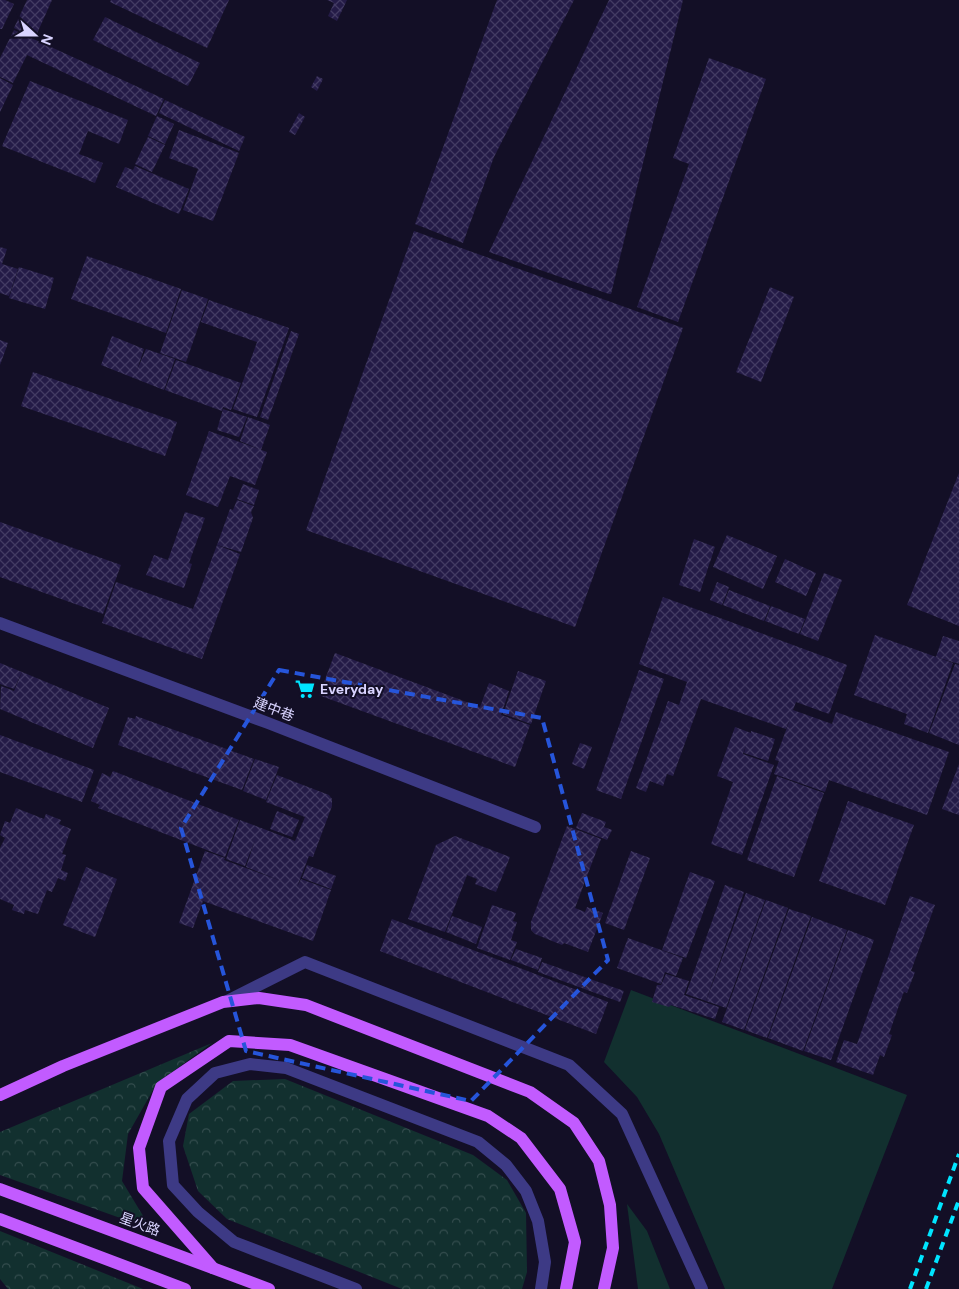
<svg xmlns="http://www.w3.org/2000/svg" width="959" height="1289" viewBox="0 0 959 1289" font-family="'DM Sans','Noto Sans SC',sans-serif">
	<style>
		.grass { fill: #12302f }
		.forest { fill: url(#forest-crowns) }
		.building { fill: url(#building-cross-hatch) }
		.lines { fill: none; stroke-linecap: round; stroke-linejoin: round }
		.minor { stroke: #3d3a85; stroke-width: 12 }
		.major { stroke: #c25bff; stroke-width: 12 }
		.rail { stroke: #00e5ff; stroke-width: 4; stroke-dasharray: 8 6; stroke-linecap: butt }
		.marked { fill: none; stroke: #2655da; stroke-width: 4; stroke-dasharray: 10 6; stroke-linejoin: round }
		.labels { text-anchor: middle; dominant-baseline: central; stroke-width: 4; stroke-linejoin: round; paint-order: stroke }
		.poi-label { font-size: 14px; font-weight: bold; fill: #d9d4ff; stroke: #130f26; text-anchor: start }
		.street-label { font-size: 14px; fill: #d9d4ff; stroke: #130f26 }
	</style>
	<defs>
		<pattern id="forest-crowns" width="20" height="18" patternUnits="userSpaceOnUse" patternTransform="scale(1.25)"><rect width="20" height="18" fill="#12302f"/><path d="M2 6a3 3 0 1 1 6 0M12 15a3 3 0 1 1 6 0" fill="none" stroke="#344d4e"/></pattern>
		<pattern id="building-cross-hatch" width="8" height="8" patternUnits="userSpaceOnUse" patternTransform="scale(1.25)"><rect width="8" height="8" fill="#241b47"/><path d="M0 0l8 8M0 8l8-8" fill="none" stroke="#433b63"/></pattern>
	</defs>
	<rect width="100%" height="100%" fill="#130f26"/>
	<g class="grass">
		<path d="M631,990L907,1095L832,1289H725L659,1134L637,1097L604,1062Z"/>
		<path d="M627,1204L647,1231L670,1289H638Z"/>
	</g>
	<g class="forest">
		<path d="M212,1043L157,1083L128,1134L122,1181L151,1229L0,1175V1132Z"/>
		<path d="M285,1079L473,1155L507,1180L526,1213L527,1272L522,1289H402L227,1219L198,1191L183,1146L189,1114L233,1081Z"/>
		<path d="M0,1231L143,1289H8L0,1279Z"/>
	</g>
	<g class="building">
		<path d="M0,0H5L14,4L2,29H0Z"/>
		<path d="M27,0H52L35,38L14,28Z"/>
		<path d="M111,0H229L207,48L110,2Z"/>
		<path d="M327,0H347L337,21L328,16L334,3Z"/>
		<path d="M497,0H574L494,157L463,243L415,224Z"/>
		<path d="M609,0H683L611,294H609L489,252Z"/>
		<path d="M105,17L200,63L188,86L93,40Z"/>
		<path d="M14,30L164,99L156,116L27,55L13,83L0,77V58Z"/>
		<path d="M709,58L766,79L678,322L637,307L689,164L673,158Z"/>
		<path d="M317,76L323,79L317,91L311,87Z"/>
		<path d="M0,78L13,85L0,112Z"/>
		<path d="M30,81L128,120L119,144L88,131L79,154L103,163L95,183L2,146Z"/>
		<path d="M165,100L245,137L239,151L159,113Z"/>
		<path d="M299,113L305,117L295,135L289,132Z"/>
		<path d="M157,116L174,124L165,144L148,136Z"/>
		<path d="M179,130L239,153L213,221L183,210L198,169L169,158Z"/>
		<path d="M148,137L165,145L152,172L135,164Z"/>
		<path d="M135,166L189,189L179,214L116,187L125,167L133,170Z"/>
		<path d="M414,231L683,328L575,627L306,530Z"/>
		<path d="M0,247L7,249L2,264L18,269L9,296L0,293Z"/>
		<path d="M87,256L181,289L166,333L71,299Z"/>
		<path d="M19,267L54,278L45,309L9,298Z"/>
		<path d="M770,287L794,297L761,382L736,372Z"/>
		<path d="M182,290L208,299L186,362L160,353Z"/>
		<path d="M209,300L289,328L257,417L233,409L257,342L201,322Z"/>
		<path d="M291,331L299,334L268,420L260,417Z"/>
		<path d="M112,336L144,349L137,370L146,349L175,359L164,390L101,365Z"/>
		<path d="M0,340L8,343L0,365Z"/>
		<path d="M176,360L241,383L231,410L223,407L222,411L165,390Z"/>
		<path d="M33,372L177,422L165,456L21,406Z"/>
		<path d="M223,409L247,417L239,437L217,430Z"/>
		<path d="M248,417L270,425L261,450L240,441Z"/>
		<path d="M209,431L267,452L255,485L230,476L218,507L186,495Z"/>
		<path d="M959,473V626L907,605Z"/>
		<path d="M243,484L259,490L254,505L237,499Z"/>
		<path d="M237,500L254,506L251,512L253,518L241,552L217,545L230,509L233,510Z"/>
		<path d="M185,512L205,518L189,563L192,564L184,588L146,575L154,555L168,560Z"/>
		<path d="M0,522L121,565L103,614L0,577Z"/>
		<path d="M727,535L777,556L763,589L713,567Z"/>
		<path d="M694,539L715,547L700,592L679,585Z"/>
		<path d="M217,545L240,554L202,659L102,623L116,582L193,609Z"/>
		<path d="M785,559L816,573L806,596L775,582Z"/>
		<path d="M824,573L842,580L818,641L800,634Z"/>
		<path d="M717,582L729,587L722,605L710,600Z"/>
		<path d="M729,590L770,606L764,621L723,605Z"/>
		<path d="M663,597L847,665L829,714L796,702L793,710L832,724L836,712L949,752L927,815L829,780L825,792L774,774L779,761L775,760L792,714L786,729L701,699L673,776L667,774L663,786L650,781L646,792L636,788L668,701L679,705L687,682L639,664Z"/>
		<path d="M771,606L805,619L799,634L765,621Z"/>
		<path d="M875,635L953,663L928,733L904,724L907,714L854,695Z"/>
		<path d="M943,636L959,641V664L936,657Z"/>
		<path d="M335,653L480,707L489,683L509,691L501,715L530,725L515,767L321,696L319,695Z"/>
		<path d="M0,663L22,672L14,689L0,684Z"/>
		<path d="M955,664L959,665V745L929,733Z"/>
		<path d="M639,670L664,679L621,799L596,790Z"/>
		<path d="M518,671L546,681L531,724L503,714Z"/>
		<path d="M22,672L109,708L93,748L0,709L1,686L14,691Z"/>
		<path d="M136,716L254,759L242,790L118,745L128,717L135,719Z"/>
		<path d="M735,727L751,733V731L775,739L768,761L744,753L746,745L743,754L774,765L742,855L711,844L733,782L717,776Z"/>
		<path d="M0,735L94,770L82,802L0,772Z"/>
		<path d="M580,743L592,747L584,769L572,764Z"/>
		<path d="M255,759L279,767L266,800L243,791Z"/>
		<path d="M959,764V815L942,809Z"/>
		<path d="M113,771L239,820L225,857L98,808L100,805L91,801L102,773L110,777Z"/>
		<path d="M277,775L329,795L332,799V806L313,857L309,856L297,887L301,879L331,890L313,941L203,901L193,928L179,923L205,851L225,858L224,860L284,882L246,867L255,840L245,866L226,859L240,820L295,841L305,817L266,802Z"/>
		<path d="M777,776L824,793L794,877L747,860Z"/>
		<path d="M848,801L914,825L885,905L819,881Z"/>
		<path d="M16,808L44,819L46,814L61,820L59,824L71,829L62,854L66,855L61,870L68,873L65,881L58,878L52,892L47,890L38,914L25,910L24,914L12,910L14,905L0,899V848L5,838L0,835L5,821L10,823Z"/>
		<path d="M277,811L299,820L292,837L270,829Z"/>
		<path d="M582,813L606,822L604,827L612,830L607,840L576,828Z"/>
		<path d="M567,826L601,839L575,908L585,912L587,907L603,913L588,952L564,943L562,945L535,934L531,930V922Z"/>
		<path d="M455,836L510,857L496,892L475,884L477,879L467,875L445,932L408,919L436,845Z"/>
		<path d="M631,851L650,858L624,930L605,923Z"/>
		<path d="M307,865L336,876L331,889L302,878Z"/>
		<path d="M86,867L117,879L95,937L63,925Z"/>
		<path d="M690,872L715,881L686,958L662,950Z"/>
		<path d="M725,885L744,892L706,1001L686,994Z"/>
		<path d="M746,893L765,900L726,1008L706,1001Z"/>
		<path d="M910,896L935,905L911,971L915,972L907,993L904,992L903,994L889,1034L892,1035L884,1057L880,1055L873,1075L836,1062L844,1040L857,1044Z"/>
		<path d="M766,900L788,908L744,1030L722,1022Z"/>
		<path d="M492,905L516,913L513,921L517,922L511,940L517,942L510,960L477,948Z"/>
		<path d="M789,909L811,916L767,1038L745,1030Z"/>
		<path d="M452,916L482,927L476,944L446,932Z"/>
		<path d="M812,917L847,930L803,1051L768,1038Z"/>
		<path d="M392,919L608,1002L596,1034L380,951Z"/>
		<path d="M848,930L874,940L831,1060L804,1051Z"/>
		<path d="M628,938L683,958L676,976L665,972L661,984L617,968Z"/>
		<path d="M516,949L542,958L538,970L511,960Z"/>
		<path d="M542,962L624,991L620,1002L538,972Z"/>
		<path d="M666,974L689,981L684,995L719,1007L715,1019L671,1005L669,1007L652,1002L657,985H663H661Z"/>
	</g>
	<g class="lines">
		<g class="minor">
			<path d="M0,623L268,723L535,827"/>
			<path d="M227,1001L305,962L569,1065L622,1114L702,1289"/>
			<path d="M356,1289L234,1242L198,1212L173,1185L169,1141L187,1099L215,1073L250,1064L286,1068L478,1142L506,1165L526,1191L538,1221L545,1262L541,1289"/>
		</g>
		<g class="major">
			<path d="M0,1095L63,1066L223,1002L259,998L306,1005L530,1092L574,1123L599,1161L610,1205L613,1248L604,1289"/>
			<path d="M0,1189L269,1289"/>
			<path d="M0,1219L185,1289"/>
			<path d="M213,1268L143,1188L139,1148L161,1087L229,1041L290,1045L488,1116L521,1138L560,1189L575,1242L566,1289"/>
		</g>
		<g class="rail">
			<path d="M910,1289L959,1154"/>
			<path d="M926,1289L959,1200"/>
		</g>
	</g>
	<path class="marked" d="M279,670L542,718L608,960L471,1101L246,1051L181,828Z"/>
	<defs>
		<symbol id="supermarket-bare" viewBox="-9 -9 18 18"><path d="M-6-5.5h2.5l.6 2H6L4.5 2H-2.5L-4.4-4H-6ZM-1.5 3.2a1.3 1.3 0 1 0 .1 0ZM3 3.2a1.3 1.3 0 1 0 .1 0Z" fill="#00e5ff" stroke="#130f26" stroke-width="2.5" paint-order="stroke"/></symbol>
	</defs>
	<g fill-rule="evenodd">
		<use href="#supermarket-bare" x="291" y="675" width="28" height="28"/>
	</g>
	<g class="labels">
		<g class="poi-label">
			<text x="320" y="689">Everyday</text>
		</g>
		<g class="street-label">
			<text transform="translate(274 709) rotate(21)">建中巷</text>
			<text transform="translate(140 1224) rotate(20)">星火路</text>
		</g>
	</g>
	<g transform="translate(35 35) rotate(111)" stroke="#130f26" stroke-width="4" paint-order="stroke">
	<path d="M0-4L9 19L0 12L-9 19Z" fill="#d9d4ff"/>
	<text y="-8" font-size="14" font-weight="bold" text-anchor="middle" fill="#d9d4ff">N</text>
	</g>
</svg>
